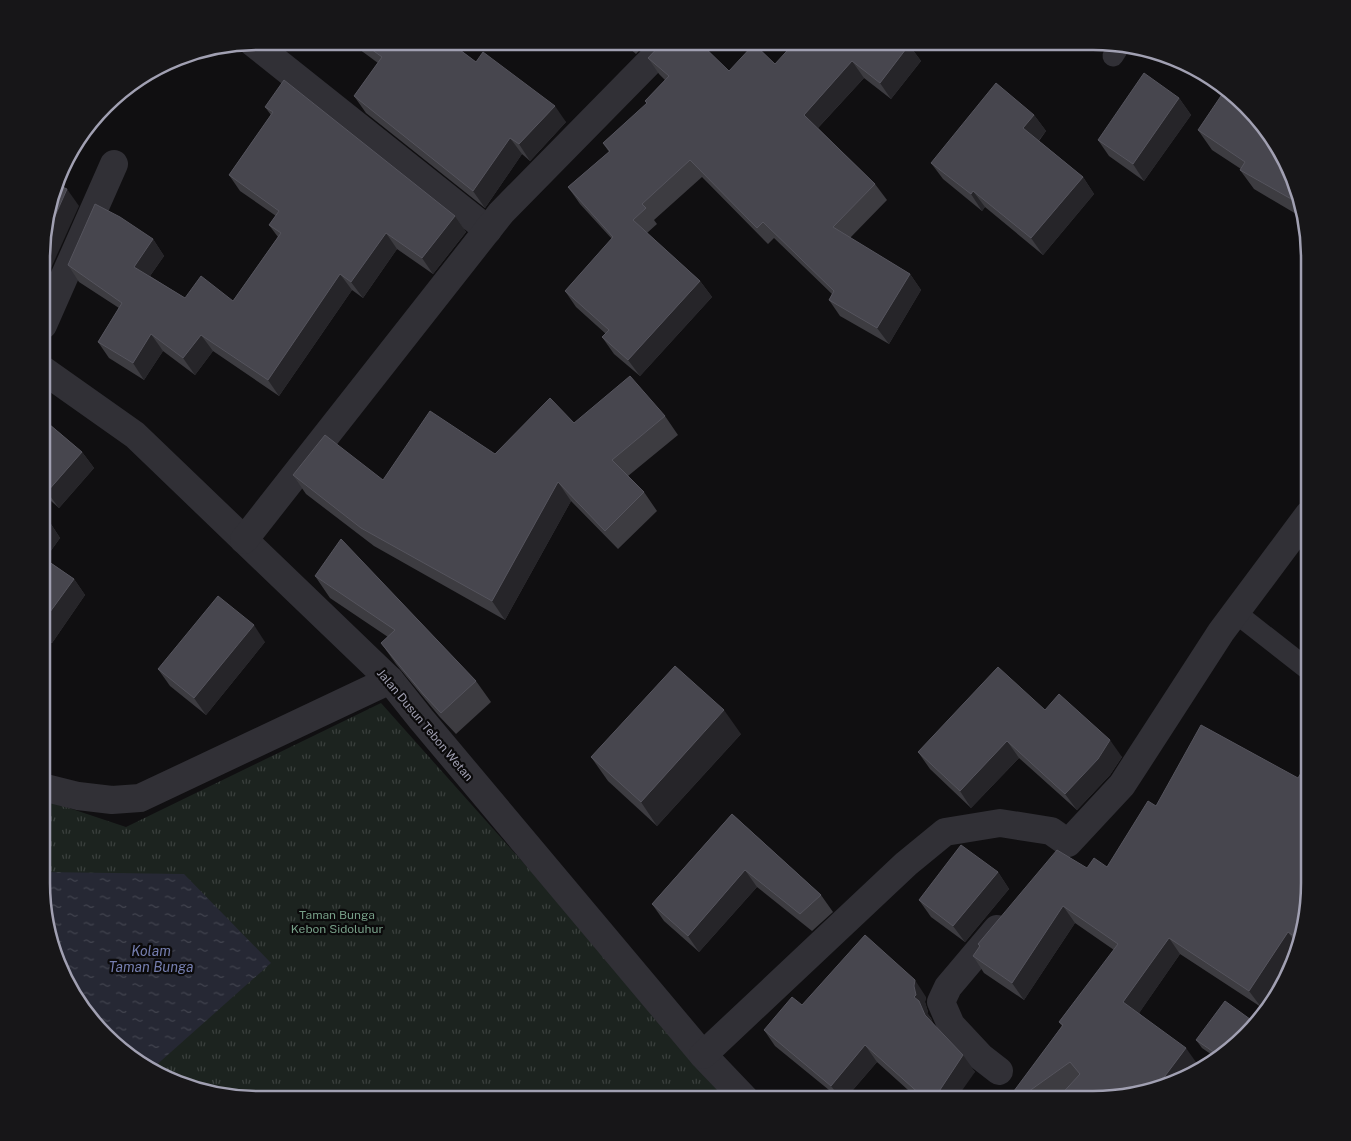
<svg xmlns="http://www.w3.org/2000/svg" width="1351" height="1141" viewBox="0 0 1351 1141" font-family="'Public Sans',sans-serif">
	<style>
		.park { fill: url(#park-tufts) }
		.water { fill: url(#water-ripples) }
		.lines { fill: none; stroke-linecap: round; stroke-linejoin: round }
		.lane { stroke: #313036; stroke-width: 21 }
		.street { stroke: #313036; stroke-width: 28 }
		.wall { fill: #3d3c41 }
		.shaded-wall { fill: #262529 }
		.building { fill: #47464e; stroke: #55545d }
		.labels { text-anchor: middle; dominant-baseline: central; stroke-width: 4.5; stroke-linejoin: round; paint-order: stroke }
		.street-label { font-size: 12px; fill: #a1a0b2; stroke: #0b0a0b }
		.park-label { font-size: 12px; fill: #769e87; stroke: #0b0a0b }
		.water-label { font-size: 14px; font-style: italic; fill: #757eaf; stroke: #0b0a0b }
		.rim { fill: none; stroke: #a1a0b2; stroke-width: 2.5 }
	</style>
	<defs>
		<pattern id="park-tufts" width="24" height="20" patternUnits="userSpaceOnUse" patternTransform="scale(1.25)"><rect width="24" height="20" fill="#1c231f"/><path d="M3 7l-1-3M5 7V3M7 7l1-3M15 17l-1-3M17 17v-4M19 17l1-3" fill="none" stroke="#3a403d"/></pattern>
		<pattern id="water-ripples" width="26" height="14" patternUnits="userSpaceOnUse" patternTransform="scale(1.25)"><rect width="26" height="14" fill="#262834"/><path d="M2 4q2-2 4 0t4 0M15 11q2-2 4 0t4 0" fill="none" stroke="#42444f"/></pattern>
	</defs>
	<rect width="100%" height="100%" fill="#100f11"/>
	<path class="park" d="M381,703L734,1099L258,1100L175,1083L105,1036L64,978L42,897V799L126,827Z"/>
	<path class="water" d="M42,872L184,874L271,963L153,1068L105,1036L64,978L42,897Z"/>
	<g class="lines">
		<g class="lane">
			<path d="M1113,56L1120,45"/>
			<path d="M1236,613L1310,671"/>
		</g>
		<g class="street">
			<path d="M252,42L488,230"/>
			<path d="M43,325L114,164"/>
			<path d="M43,370L135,435L390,680L421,719L703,1055L745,1099"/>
			<path d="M244,540L501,213L670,41"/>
			<path d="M42,787L78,796L112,800L140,798L390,680"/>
			<path d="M997,929L948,987L941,1002L951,1025L981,1057L999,1071"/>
			<path d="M703,1055L906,864L945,832L1000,823L1051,831L1068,843L1122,785L1221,632L1309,514"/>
		</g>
	</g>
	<g class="wall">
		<path d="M348,41H448L476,62L566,122L530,161L522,154L485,208L366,113L354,96L378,63Z"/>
		<path d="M621,41H648L636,54Z"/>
		<path d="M909,45L921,61L891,99L864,78L818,128L875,184L887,200L850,238L910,274L921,290L889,344L840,316L829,300L832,294L774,238L768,244L702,177L654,220L657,224L647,233L700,281L712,297L640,376L614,354L602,337L606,334L576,307L565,291L612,239L580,204L568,187L609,152L603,143L647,104L645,101L665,80L659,74L648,58L729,71L775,64Z"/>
		<path d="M1179,98L1191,115L1144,181L1109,156L1098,140Z"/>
		<path d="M265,107L455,216L466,232L433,274L397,249L363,298L352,290L279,396L213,351L195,375L163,351L144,380L109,358L98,342L119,308L79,282L68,265L153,239L164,256L150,276L185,298L233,301L278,237L269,225L276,216L240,191L229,175L271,115Z"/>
		<path d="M1034,115L1046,131L1039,141L1083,177L1094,194L1043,255L985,207L982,211L943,179L931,163Z"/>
		<path d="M1198,130L1293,175L1303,218L1254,189L1240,170L1241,169L1212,150Z"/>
		<path d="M665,416L678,435L628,476L644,492L657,511L618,549L571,501L505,620L374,546L306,494L293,475L383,480L495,454L574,423Z"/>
		<path d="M43,419L82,452L94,468L59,508L43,494Z"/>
		<path d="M43,517L49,521L60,538L45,559L74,579L85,595L52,643L42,637Z"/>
		<path d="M315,576L476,681L491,702L456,734L439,716L396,664L381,643L388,637L330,598Z"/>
		<path d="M265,642L206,715L170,686L158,669Z"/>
		<path d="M1045,710L1122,757L1110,775L1077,810L1019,758L971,808L930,769L918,752Z"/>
		<path d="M741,734L657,826L608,781L591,757Z"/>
		<path d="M1156,806L1310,883L1295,956L1261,1007L1180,954L1139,1013L1198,1065L1064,1092L1053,1099H1009L1062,1026L1059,1022L1114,950L1075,923L1024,1000L984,973L973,956L979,946L978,944L1087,868L1107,867Z"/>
		<path d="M732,814L821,895L833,912L812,931L757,887L699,952L664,921L652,904Z"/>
		<path d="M998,872L1009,889L965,942L931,917L919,900Z"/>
		<path d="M926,997L925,1002L928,1012L927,1013L931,1018L933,1024L975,1072L918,1099L877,1062L845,1099H840L775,1046L764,1030L802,1005Z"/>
		<path d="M1254,1022L1255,1023L1246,1036L1215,1057L1202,1048L1196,1040Z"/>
	</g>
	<g class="shaded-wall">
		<path d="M909,45L921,61L891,99L880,83Z"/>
		<path d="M852,61L864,78L815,131L804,115Z"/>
		<path d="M1179,98L1191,115L1144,181L1133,164Z"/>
		<path d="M555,106L566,122L530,161L519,144Z"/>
		<path d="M1034,115L1046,131L1035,145L1023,128Z"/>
		<path d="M510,138L522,154L485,208L473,191Z"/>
		<path d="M1083,177L1094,194L1043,255L1031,238Z"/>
		<path d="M67,189L79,206L43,286V243Z"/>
		<path d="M973,191L985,207L982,211L971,194Z"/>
		<path d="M455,216L466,232L433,274L422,258Z"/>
		<path d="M386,233L397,249L363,298L351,282Z"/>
		<path d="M153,239L164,256L145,283L134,267Z"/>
		<path d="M340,274L352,290L279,396L268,380Z"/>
		<path d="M910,274L921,290L889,344L877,328Z"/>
		<path d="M700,281L712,297L640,376L628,360Z"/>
		<path d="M151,334L163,351L144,380L133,363Z"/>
		<path d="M201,335L213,351L195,375L183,358Z"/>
		<path d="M82,452L94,468L59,508L47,492Z"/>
		<path d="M558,482L571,501L505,620L492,601Z"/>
		<path d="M49,521L60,538L42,563L43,530Z"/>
		<path d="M74,579L85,595L52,643L42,630V623Z"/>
		<path d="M254,625L265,642L206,715L194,698Z"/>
		<path d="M724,710L741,734L657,826L641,802Z"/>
		<path d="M1110,740L1122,757L1110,775L1077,810L1065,794Z"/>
		<path d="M1007,741L1019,758L971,808L960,791Z"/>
		<path d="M745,870L757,887L699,952L688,936Z"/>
		<path d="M998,872L1009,889L965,942L953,926Z"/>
		<path d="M1063,906L1075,923L1024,1000L1012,983Z"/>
		<path d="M1288,932L1297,945L1295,956L1261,1007L1249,991Z"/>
		<path d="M1169,938L1180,954L1135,1019L1123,1002Z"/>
		<path d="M915,980L926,997L925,1002L928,1012L927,1013L931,1018L937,1032L925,1015L914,997V986Z"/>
		<path d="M1254,1022L1255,1023L1246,1036L1240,1040Z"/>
		<path d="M865,1045L877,1062L845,1099H841L831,1086Z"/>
		<path d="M1186,1048L1198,1065L1192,1073L1176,1083L1156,1088Z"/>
		<path d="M963,1055L975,1072L956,1099H934Z"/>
	</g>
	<g class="building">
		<path d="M360,41H448L476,62L483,52L555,106L519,144L510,138L473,191L354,96L382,57Z"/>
		<path d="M664,41H698L729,71L754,44L775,64L795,42H905L909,45L880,83L852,61L804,115L875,184L833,227L910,274L877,328L829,300L834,291L763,222L757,228L690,160L642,204L646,208L633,220L700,281L628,360L602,337L609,330L565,291L613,237L568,187L610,151L603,143L647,103L645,101L669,76L648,58Z"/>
		<path d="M1144,73L1179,98L1133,164L1098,140Z"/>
		<path d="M284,80L455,216L422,258L386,233L351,282L340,274L268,380L201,335L183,358L151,334L133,363L98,342L122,303L68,265L95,204L120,217L153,239L134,267L185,298L201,276L233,301L281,233L269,225L279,211L229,175L273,112L265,107Z"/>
		<path d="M996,83L1034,115L1023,128L1083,177L1031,238L973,191L971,194L931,163Z"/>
		<path d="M1225,90L1246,105L1293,175L1300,204L1240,170L1245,162L1198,130Z"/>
		<path d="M58,185L67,189L43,243V230Z"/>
		<path d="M630,376L665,416L612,460L644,492L605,531L558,482L492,601L361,528L293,475L325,435L383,480L430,411L495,454L550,398L574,423Z"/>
		<path d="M43,419L82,452L47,492L43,487Z"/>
		<path d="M43,517L49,521L43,530Z"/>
		<path d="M341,539L476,681L441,713L424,695L381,643L395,630L315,576Z"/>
		<path d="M42,557L74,579L42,623Z"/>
		<path d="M218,596L254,625L194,698L158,669Z"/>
		<path d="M675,666L724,710L641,802L591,757Z"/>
		<path d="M998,667L1045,710L1059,694L1110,740L1098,759L1065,794L1007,741L960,791L918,752Z"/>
		<path d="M1201,725L1298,778L1310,758V883L1298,939L1288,932L1249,991L1169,938L1123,1002L1186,1048L1156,1088L1107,1099H1057L1080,1074L1070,1062L1018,1099H1008L1063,1025L1059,1022L1118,944L1063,906L1012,983L973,956L980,946L978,944L1057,850L1087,868L1094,858L1107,867L1148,801L1156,806Z"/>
		<path d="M732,814L821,895L800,914L745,870L688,936L652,904Z"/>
		<path d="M961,845L998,872L953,926L919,900Z"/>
		<path d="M865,935L915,980L914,986L916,995L914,997L919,1001L925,1015L963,1055L934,1099H917L922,1096L865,1045L831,1086L764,1030L792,997L802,1005Z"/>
		<path d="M1225,1001L1254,1022L1240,1040L1218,1055L1196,1040Z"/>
	</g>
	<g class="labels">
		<g class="street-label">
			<text transform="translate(425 725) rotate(50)">Jalan Dusun Tebon Wetan</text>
		</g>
		<g class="park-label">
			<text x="337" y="915">Taman Bunga<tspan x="337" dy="14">Kebon Sidoluhur</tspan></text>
		</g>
		<g class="water-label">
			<text x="151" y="951">Kolam<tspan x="151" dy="16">Taman Bunga</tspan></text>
		</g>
	</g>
	<path d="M0 0H1351V1141H0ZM258 50H1093A208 208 0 0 1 1301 258V883A208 208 0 0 1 1093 1091H258A208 208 0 0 1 50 883V258A208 208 0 0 1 258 50Z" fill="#171618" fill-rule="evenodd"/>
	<path class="rim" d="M258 50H1093A208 208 0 0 1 1301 258V883A208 208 0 0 1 1093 1091H258A208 208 0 0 1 50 883V258A208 208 0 0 1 258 50Z"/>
</svg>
